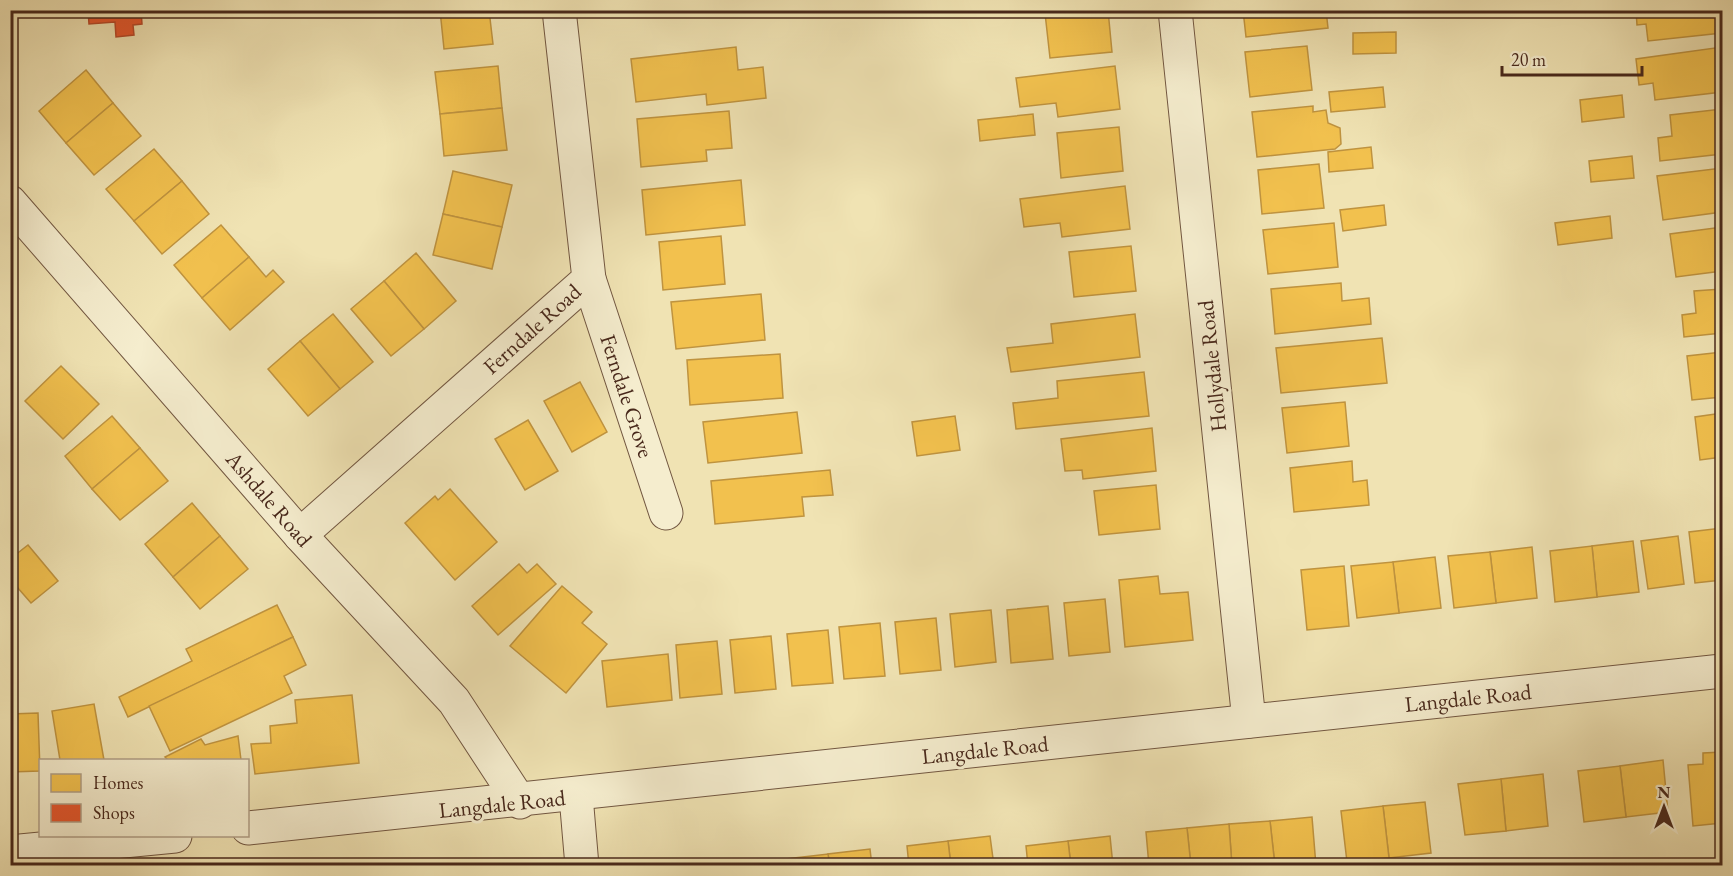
<svg xmlns="http://www.w3.org/2000/svg" width="1733" height="876" viewBox="0 0 1733 876" font-family="'EB Garamond',serif">
	<style>
		.homes { fill: #f2c14e; stroke: #bf933f; stroke-width: 1.5 }
		.shops { fill: #e4572e; stroke: #b54928; stroke-width: 1.5 }
		.lines { fill: none; stroke-linecap: round; stroke-linejoin: round }
		.minor-casing { stroke: #725741; stroke-width: 35 }
		.minor { stroke: #f5edce; stroke-width: 33 }
		.labels { text-anchor: middle; dominant-baseline: central; stroke-width: 6; stroke-linejoin: round; paint-order: stroke }
		.street-label { font-size: 22px; fill: #48281b; stroke: #f5edce }
	</style>
	<rect width="100%" height="100%" fill="#f0e3b3"/>
	<filter id="stains"><feTurbulence type="fractalNoise" baseFrequency=".00333" numOctaves="4"/><feColorMatrix values="0 0 0 0 .2 0 0 0 0 .09 0 0 0 0 .02 0 0 0 .5 -.17"/></filter>
	<radialGradient id="worn" r=".72"><stop offset=".6" stop-color="#630" stop-opacity="0"/><stop offset="1" stop-color="#630" stop-opacity=".3"/></radialGradient>
	<g class="homes">
		<path d="M440,10H489L493,44L444,49Z"/>
		<path d="M1074,10H1108L1112,52L1050,58L1045,13Z"/>
		<path d="M1243,10H1326L1328,28L1246,37Z"/>
		<path d="M1636,10H1722V33L1648,41L1646,24L1637,25Z"/>
		<path d="M1396,32V53L1353,54V33Z"/>
		<path d="M1307,46L1312,90L1250,97L1245,52Z"/>
		<path d="M736,47L738,70L763,67L766,98L707,105L706,94L636,102L631,59Z"/>
		<path d="M1722,47V92L1655,100L1653,83L1639,85L1636,59Z"/>
		<path d="M498,66L502,108L440,114L435,72Z"/>
		<path d="M1115,66L1120,109L1058,117L1056,103L1020,107L1016,78Z"/>
		<path d="M86,70L113,103L66,143L39,111Z"/>
		<path d="M1383,87L1385,107L1331,112L1329,92Z"/>
		<path d="M1622,95L1624,117L1582,122L1580,100Z"/>
		<path d="M113,103L141,136L94,175L66,143Z"/>
		<path d="M1313,106V112L1326,110L1328,123L1340,128L1341,144L1335,149L1257,157L1252,112Z"/>
		<path d="M502,108L507,150L444,156L440,114Z"/>
		<path d="M1722,109V154L1660,161L1658,138L1672,136L1670,115Z"/>
		<path d="M729,111L732,148L706,150L707,161L641,167L637,119Z"/>
		<path d="M1033,114L1035,135L980,141L978,120Z"/>
		<path d="M1119,127L1123,171L1061,178L1057,133Z"/>
		<path d="M1371,147L1373,168L1329,172L1328,152Z"/>
		<path d="M154,149L182,181L134,221L106,189Z"/>
		<path d="M1632,156L1634,178L1591,182L1589,161Z"/>
		<path d="M1319,164L1324,208L1262,214L1258,170Z"/>
		<path d="M1722,168V212L1663,220L1657,176Z"/>
		<path d="M453,171L512,185L502,227L443,214Z"/>
		<path d="M741,180L745,225L646,235L642,190Z"/>
		<path d="M182,181L209,214L162,254L134,221Z"/>
		<path d="M1125,186L1130,229L1062,237L1060,223L1024,227L1020,199Z"/>
		<path d="M1384,205L1386,225L1343,231L1340,210Z"/>
		<path d="M443,214L502,227L492,269L433,255Z"/>
		<path d="M1610,216L1612,238L1558,245L1555,223Z"/>
		<path d="M1334,223L1338,267L1268,274L1263,230Z"/>
		<path d="M221,225L249,257L202,298L174,265Z"/>
		<path d="M1722,227V271L1676,277L1670,234Z"/>
		<path d="M721,236L725,284L663,290L659,242Z"/>
		<path d="M1131,246L1136,291L1074,297L1069,252Z"/>
		<path d="M416,253L456,301L424,329L384,281Z"/>
		<path d="M249,257L266,277L273,270L284,282L230,330L202,298Z"/>
		<path d="M384,281L424,329L391,356L351,309Z"/>
		<path d="M1341,283L1342,301L1369,298L1371,324L1275,334L1271,289Z"/>
		<path d="M1722,289V333L1684,337L1682,315L1696,313L1694,291Z"/>
		<path d="M761,294L765,340L676,349L671,302Z"/>
		<path d="M333,314L373,362L340,389L300,341Z"/>
		<path d="M1135,314L1140,357L1011,372L1007,348L1053,343L1051,324Z"/>
		<path d="M1382,338L1387,383L1281,393L1276,348Z"/>
		<path d="M300,341L340,389L308,416L268,369Z"/>
		<path d="M1722,352V397L1692,400L1687,356Z"/>
		<path d="M780,354L783,398L690,405L687,360Z"/>
		<path d="M61,366L99,404L63,439L25,401Z"/>
		<path d="M1144,372L1149,416L1016,429L1013,403L1058,398L1057,381Z"/>
		<path d="M580,382L607,432L572,452L544,401Z"/>
		<path d="M1345,402L1349,446L1287,453L1282,408Z"/>
		<path d="M797,412L802,453L708,463L703,422Z"/>
		<path d="M1722,413V457L1700,460L1695,417Z"/>
		<path d="M112,416L140,448L92,489L65,456Z"/>
		<path d="M955,416L960,450L917,456L912,422Z"/>
		<path d="M528,420L558,471L525,490L495,439Z"/>
		<path d="M1152,428L1156,471L1083,479L1082,470L1065,471L1061,439Z"/>
		<path d="M140,448L168,481L120,520L92,489Z"/>
		<path d="M1352,461L1353,482L1367,480L1369,505L1294,512L1290,468Z"/>
		<path d="M830,470L833,495L802,497L804,516L715,524L711,481Z"/>
		<path d="M1156,485L1160,529L1099,535L1094,491Z"/>
		<path d="M450,489L497,542L455,580L405,523L435,496L438,500Z"/>
		<path d="M192,503L220,536L173,577L145,544Z"/>
		<path d="M1722,528V580L1695,583L1689,532Z"/>
		<path d="M220,536L248,569L200,609L173,577Z"/>
		<path d="M1678,536L1684,584L1648,589L1641,541Z"/>
		<path d="M1633,541L1639,592L1597,597L1592,546Z"/>
		<path d="M28,545L58,581L31,603L10,579V559Z"/>
		<path d="M1592,546L1597,597L1555,602L1550,551Z"/>
		<path d="M1532,547L1537,598L1496,603L1490,552Z"/>
		<path d="M1490,552L1496,603L1454,608L1448,556Z"/>
		<path d="M1435,557L1441,608L1399,613L1393,562Z"/>
		<path d="M1393,562L1399,613L1357,618L1351,566Z"/>
		<path d="M519,564L527,573L537,564L556,584L498,635L472,606Z"/>
		<path d="M1344,566L1349,626L1307,630L1301,570Z"/>
		<path d="M1158,576L1160,594L1188,592L1193,640L1125,647L1119,580Z"/>
		<path d="M562,586L592,612L582,623L607,644L566,693L510,646Z"/>
		<path d="M1105,599L1110,652L1069,656L1064,603Z"/>
		<path d="M277,605L293,637L128,717L119,697L192,661L186,649Z"/>
		<path d="M1048,606L1053,659L1011,663L1007,610Z"/>
		<path d="M991,610L996,662L955,667L950,614Z"/>
		<path d="M936,618L941,670L900,674L895,622Z"/>
		<path d="M880,623L885,676L844,679L839,627Z"/>
		<path d="M828,630L833,683L792,686L787,634Z"/>
		<path d="M771,636L776,689L735,693L730,640Z"/>
		<path d="M293,637L306,665L284,676L292,693L170,751L149,706Z"/>
		<path d="M717,641L722,694L680,698L676,645Z"/>
		<path d="M668,654L672,700L607,707L602,661Z"/>
		<path d="M352,695L359,763L255,774L251,744L271,743L270,726L297,723L295,700Z"/>
		<path d="M94,704L104,760H60L52,711Z"/>
		<path d="M38,713L40,771L10,772V714Z"/>
		<path d="M238,736L241,760H168L165,757L201,739L205,745Z"/>
		<path d="M1722,752V823L1693,826L1688,765L1703,764V753Z"/>
		<path d="M1663,760L1668,812L1626,817L1620,766Z"/>
		<path d="M1620,766L1626,817L1584,822L1578,771Z"/>
		<path d="M1543,774L1548,826L1506,831L1501,779Z"/>
		<path d="M1501,779L1506,831L1465,835L1458,784Z"/>
		<path d="M1425,802L1431,853L1389,858L1383,806Z"/>
		<path d="M1383,806L1389,858L1347,862L1341,811Z"/>
		<path d="M1312,817L1316,866H1275L1270,821Z"/>
		<path d="M1270,821L1275,866H1232L1229,824Z"/>
		<path d="M1229,824L1232,866H1191L1187,828Z"/>
		<path d="M1187,828L1191,866H1149L1146,832Z"/>
		<path d="M990,836L994,866H951L948,841Z"/>
		<path d="M1110,836L1113,866H1071L1068,841Z"/>
		<path d="M948,841L951,866H909L907,846Z"/>
		<path d="M1068,841L1071,866H1028L1026,846Z"/>
		<path d="M870,849L872,866H830L828,854Z"/>
		<path d="M828,854L830,866H787L786,859Z"/>
		<path d="M738,860L739,866H706V864Z"/>
	</g>
	<path class="shops" d="M88,10H141L142,24L133,25L134,35L116,37L115,22L89,24Z"/>
	<g class="lines">
		<defs>
			<g id="minor">
				<path d="M1175,10L1249,721"/>
				<path d="M10,202L300,535L454,701L520,802"/>
				<path d="M589,279L666,513"/>
				<path d="M300,535L589,279L559,10"/>
				<path d="M576,796L582,866"/>
				<path d="M248,828C740,780 1231,723 1722,671"/>
				<path d="M10,852L175,836"/>
			</g>
		</defs>
		<use href="#minor" class="minor-casing"/>
		<use href="#minor" class="minor"/>
	</g>
	<g class="labels">
		<g class="street-label">
			<text transform="translate(532 329) rotate(-42)">Ferndale Road</text>
			<text transform="translate(1212 366) rotate(-96)">Hollydale Road</text>
			<text transform="translate(627 396) rotate(72)">Ferndale Grove</text>
			<text transform="translate(269 499) rotate(49)">Ashdale Road</text>
			<text transform="translate(1468 698) rotate(-6)">Langdale Road</text>
			<text transform="translate(985 750) rotate(-6)">Langdale Road</text>
			<text transform="translate(502 804) rotate(-6)">Langdale Road</text>
		</g>
	</g>
	<rect width="1733" height="876" fill="none" stroke="#f0e3b3" stroke-width="36"/>
	<rect x="12" y="12" width="1709" height="852" fill="none" stroke="#48281b" stroke-width="3"/>
	<rect x="18" y="18" width="1697" height="840" fill="none" stroke="#48281b" stroke-width="1.5"/>
	<rect x="39" y="759" width="210" height="78" fill="#f5edce" stroke="#b09e86" stroke-width="1.5"/>
	<rect x="51" y="774" width="30" height="18" fill="#f2c14e" stroke="#b09e86" stroke-width="1.5"/>
	<text x="93" y="789" font-size="18" fill="#48281b">Homes</text>
	<rect x="51" y="804" width="30" height="18" fill="#e4572e" stroke="#b09e86" stroke-width="1.5"/>
	<text x="93" y="819" font-size="18" fill="#48281b">Shops</text>
	<g transform="translate(1664 807)" stroke="#f5edce" stroke-width="4.5" paint-order="stroke">
	<path d="M0-4.5L10 22L0 15L-10 22Z" fill="#48281b"/>
	<text y="-9" font-size="16" font-weight="bold" text-anchor="middle" fill="#48281b">N</text>
	</g>
	<path d="M1502 66v9h140v-9" fill="none" stroke="#48281b" stroke-width="3"/>
	<text x="1511" y="66" font-size="18" fill="#48281b" stroke="#f5edce" stroke-width="4.5" paint-order="stroke">20 m</text>
	<rect width="100%" height="100%" filter="url(#stains)"/>
	<rect width="100%" height="100%" fill="url(#worn)"/>
</svg>
